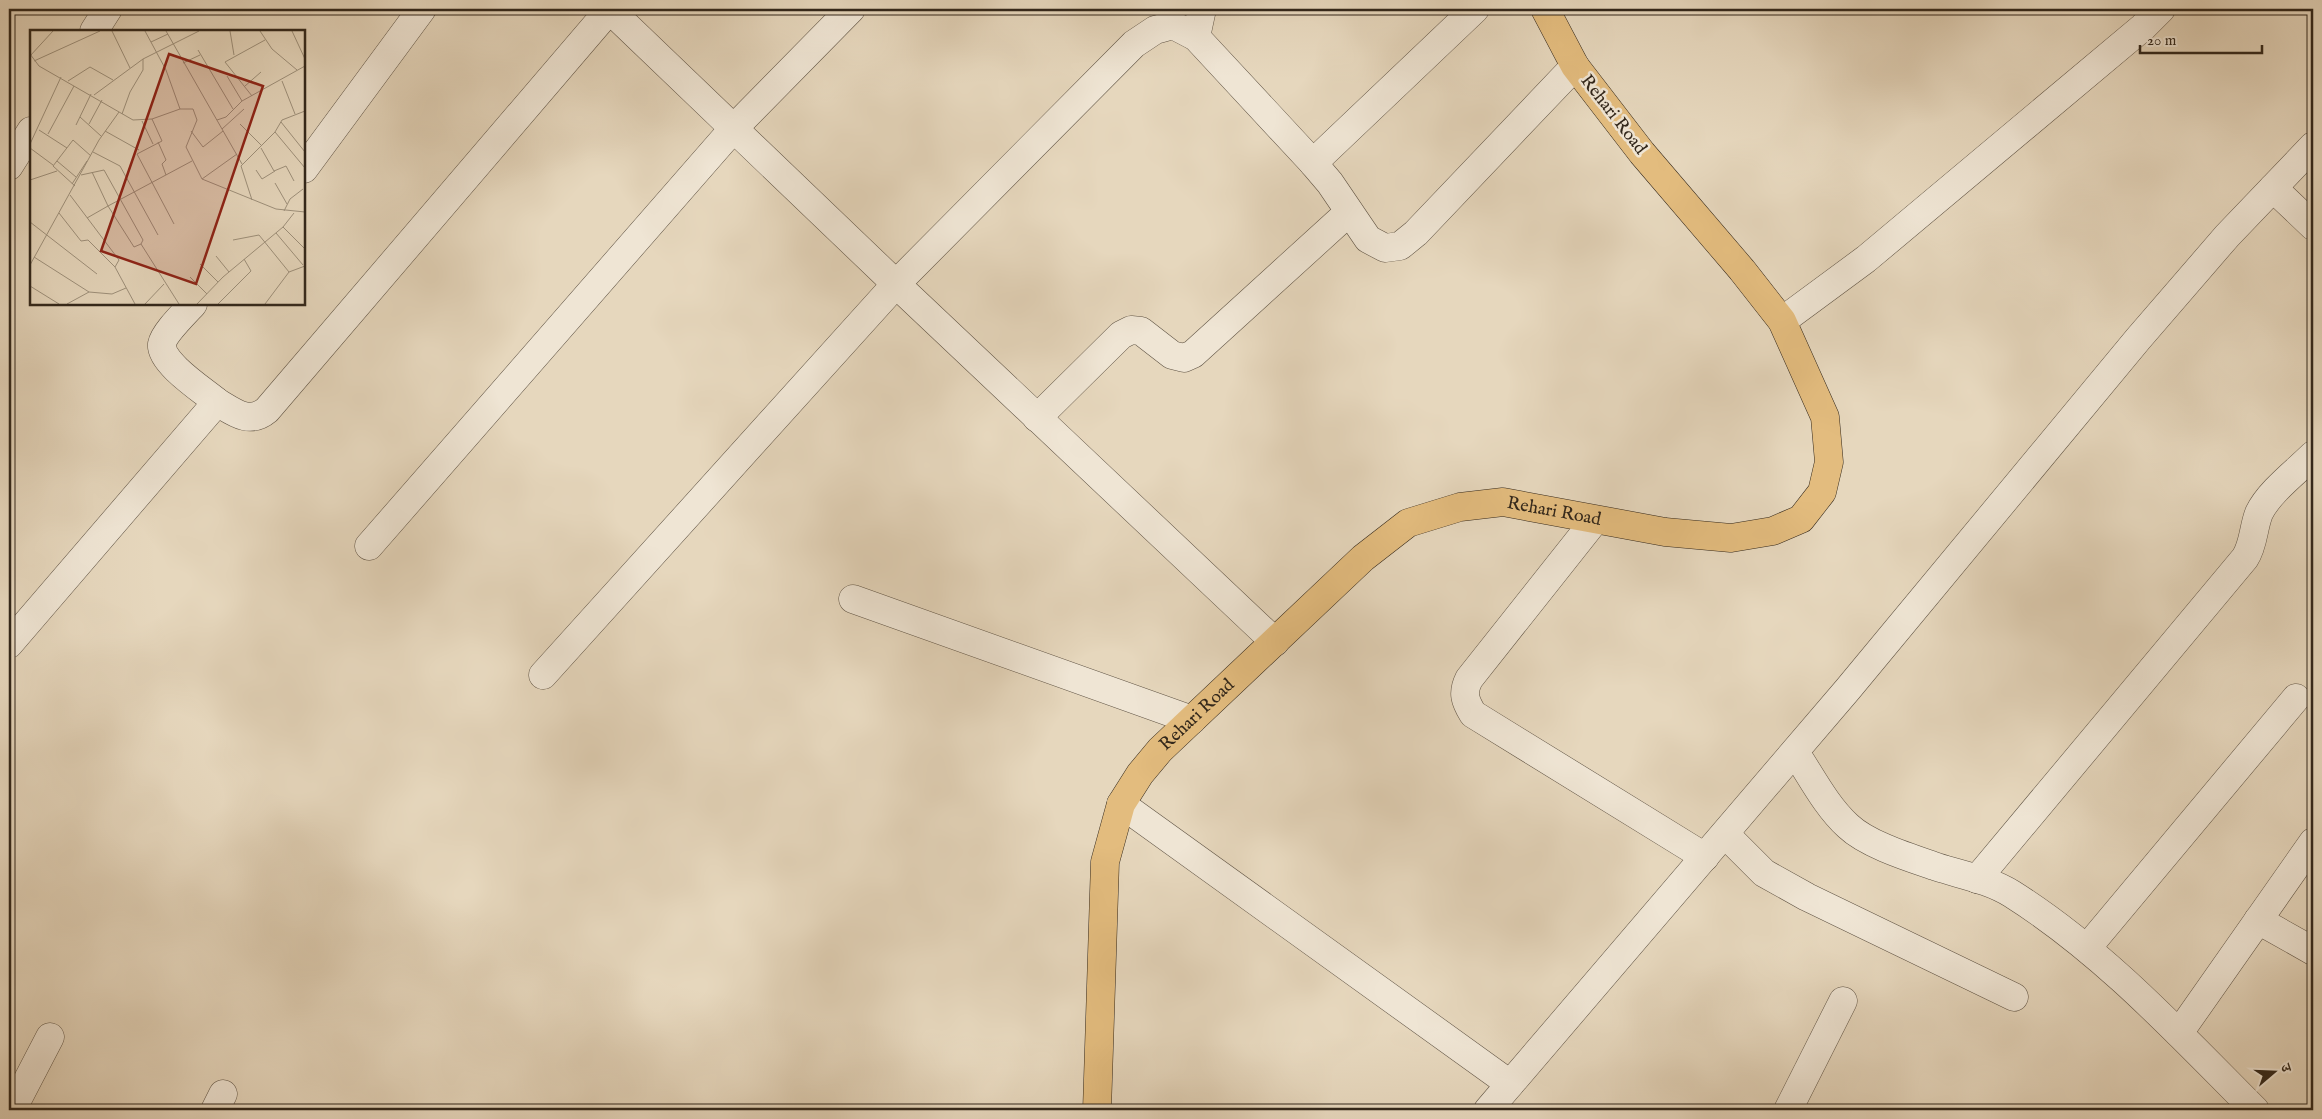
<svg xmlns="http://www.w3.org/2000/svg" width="2322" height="1119" viewBox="0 0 2322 1119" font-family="'IM FELL English','Noto Serif Devanagari',serif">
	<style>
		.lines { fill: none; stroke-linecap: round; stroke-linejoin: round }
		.minor-casing { stroke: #5f5344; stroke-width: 29 }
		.major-casing { stroke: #32271b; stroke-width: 29 }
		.minor { stroke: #efe5d4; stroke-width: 28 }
		.major { stroke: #e3bc7e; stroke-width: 28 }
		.labels { text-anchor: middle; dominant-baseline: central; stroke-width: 5; stroke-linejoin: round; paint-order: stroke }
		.street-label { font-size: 18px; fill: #32271b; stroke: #efe5d4 }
		.inset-road { fill: none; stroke: #9e917c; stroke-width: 1 }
		.view { fill: #8f2418; fill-opacity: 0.15; stroke: #8f2418; stroke-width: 2.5 }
		.inset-edge { fill: none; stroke: #32271b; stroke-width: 2.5 }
	</style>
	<rect width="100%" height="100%" fill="#e6d7bd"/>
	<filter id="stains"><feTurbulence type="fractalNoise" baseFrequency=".004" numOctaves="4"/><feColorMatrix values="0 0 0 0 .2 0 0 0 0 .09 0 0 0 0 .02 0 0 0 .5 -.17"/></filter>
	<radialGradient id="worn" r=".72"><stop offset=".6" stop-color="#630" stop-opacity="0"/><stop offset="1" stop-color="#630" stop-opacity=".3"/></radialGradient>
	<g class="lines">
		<defs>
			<g id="minor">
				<path d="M609,9L896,284L1275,642"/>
				<path d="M94,31L108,9"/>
				<path d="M1196,37L1202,9"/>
				<path d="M1313,163L1475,9"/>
				<path d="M9,166L31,131"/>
				<path d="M304,169L422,9"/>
				<path d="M2273,188L2313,226"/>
				<path d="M1782,321L1866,259L2143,27L2161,9"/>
				<path d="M217,402C234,412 249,425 267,410L610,9"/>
				<path d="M1037,418L1121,335L1131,330L1141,331L1172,355L1184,358L1193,354L1349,212"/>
				<path d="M1595,520L1469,679C1462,693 1465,701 1473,714L1705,857"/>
				<path d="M369,546L733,129L851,9"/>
				<path d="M853,599L1192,720"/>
				<path d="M9,644L217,402C204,391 159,362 162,344C164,333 185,313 193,304"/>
				<path d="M543,675L896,284L1134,44L1155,30L1173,25L1196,37L1313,163L1330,183L1368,239L1385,248L1400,246L1416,233L1575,66"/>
				<path d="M1795,752C1811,776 1826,806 1848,826C1868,845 1911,858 1937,867C1962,875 1990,880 2012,894C2105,953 2178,1033 2255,1110"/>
				<path d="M1121,804L1510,1084"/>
				<path d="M1725,834L1764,873L1807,897L2014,997"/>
				<path d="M1977,879L2245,558C2254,544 2253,528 2259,513C2269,492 2297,471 2313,455"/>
				<path d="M2258,920L2313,951"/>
				<path d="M2087,948L2296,698"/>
				<path d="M2179,1033L2313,842"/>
				<path d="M12,1110L50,1037"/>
				<path d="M215,1110L223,1094"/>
				<path d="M1488,1110L1848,689L2138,339L2227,236L2313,146"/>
				<path d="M1788,1110L1843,1001"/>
			</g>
			<g id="major">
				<path id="s1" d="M1097,1110L1105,862L1121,804L1140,774L1160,750L1363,558L1408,523L1460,507L1503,502L1665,532L1731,538L1773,531L1801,519L1822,492L1829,462L1825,417L1782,321L1742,270L1642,153L1575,66L1545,9"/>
			</g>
		</defs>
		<use href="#minor" class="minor-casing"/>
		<use href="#major" class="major-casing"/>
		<use href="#minor" class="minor"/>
		<use href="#major" class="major"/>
	</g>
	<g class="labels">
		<g class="street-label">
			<text transform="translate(1613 115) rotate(52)">Rehari Road</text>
			<text stroke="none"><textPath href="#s1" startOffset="861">Rehari Road</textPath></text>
			<text stroke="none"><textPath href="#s1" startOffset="426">Rehari Road</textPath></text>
		</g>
	</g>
	<g transform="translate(30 30)">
		<rect width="275" height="275" fill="#e6d7bd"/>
		<path class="inset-road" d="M82,1L100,38M115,1L136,40L150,79M136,1L212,134M200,1L204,25M230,1L242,19L267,40M262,1L275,29M121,12L138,4M168,20L203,79M0,24L9,36L103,90L122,89L150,79H163L167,90L156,117L172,149L246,179L275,182M0,26L23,1M4,31L70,1M153,33L170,25M197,46L212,71M38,51L60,37L83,50M252,51L265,84M215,56L231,42M64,65L113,29L169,1M222,66L195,32L235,10M92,84L100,62L113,40V29M50,87L71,106M122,89L132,111L107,124L144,194M187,90L196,87L212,71L275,36M112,91L123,114M251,92L275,122M59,94L72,70M210,94L232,116M46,95L61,64M192,99L214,79M9,100L37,118M75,101L109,120M161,101L173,117L193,101M245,102L252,90L275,81M18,104L44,56M128,112L136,130L132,134L136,145M0,114L31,47M0,118L23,135M231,118L244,141L256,136L264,151M63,122L90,136L128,205M27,131L46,147M226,140L232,149L245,141M51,145L74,140L113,210L111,214M172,149L207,124M0,150L27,141M245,153L257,174M42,154L57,131M45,156L23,136L43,110L61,126M40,165L89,230L85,237L105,274M222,170L211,136L245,102L275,138M254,181L260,169L273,159M29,183L51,211L58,210L85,237M57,188L78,176L62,142M0,192L67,244M253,197L275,219M246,203L273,235M203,210L229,205L259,242M186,226L199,242M4,227L59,262M170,234L188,252M0,235L69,110L89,82M160,247L177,264M0,256L29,274M37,274L59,262L82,264L96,258M115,274L134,254M149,274L111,214L104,217L78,176L162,131M167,274L193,247L253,197L264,183M188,274L221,241L214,229M235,274L259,242L275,236"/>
		<path class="view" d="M139,24L233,56L166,254L71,221Z"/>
		<rect width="275" height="275" class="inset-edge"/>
	</g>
	<rect width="2322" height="1119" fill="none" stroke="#e6d7bd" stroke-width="30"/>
	<rect x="10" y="10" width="2302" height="1099" fill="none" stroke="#32271b" stroke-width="2.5"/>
	<rect x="15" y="15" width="2292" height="1089" fill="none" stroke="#32271b"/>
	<g transform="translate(2274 1072) rotate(71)" stroke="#efe5d4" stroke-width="4" paint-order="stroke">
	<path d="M0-4L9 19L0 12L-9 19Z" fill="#32271b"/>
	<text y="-8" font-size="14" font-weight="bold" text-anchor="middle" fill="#32271b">उ</text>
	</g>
	<path d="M2140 45v8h122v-8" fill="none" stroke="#32271b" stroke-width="2.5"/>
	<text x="2147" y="45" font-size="15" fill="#32271b" stroke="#efe5d4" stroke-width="4" paint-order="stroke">20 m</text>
	<rect width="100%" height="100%" filter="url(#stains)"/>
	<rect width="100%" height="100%" fill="url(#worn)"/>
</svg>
